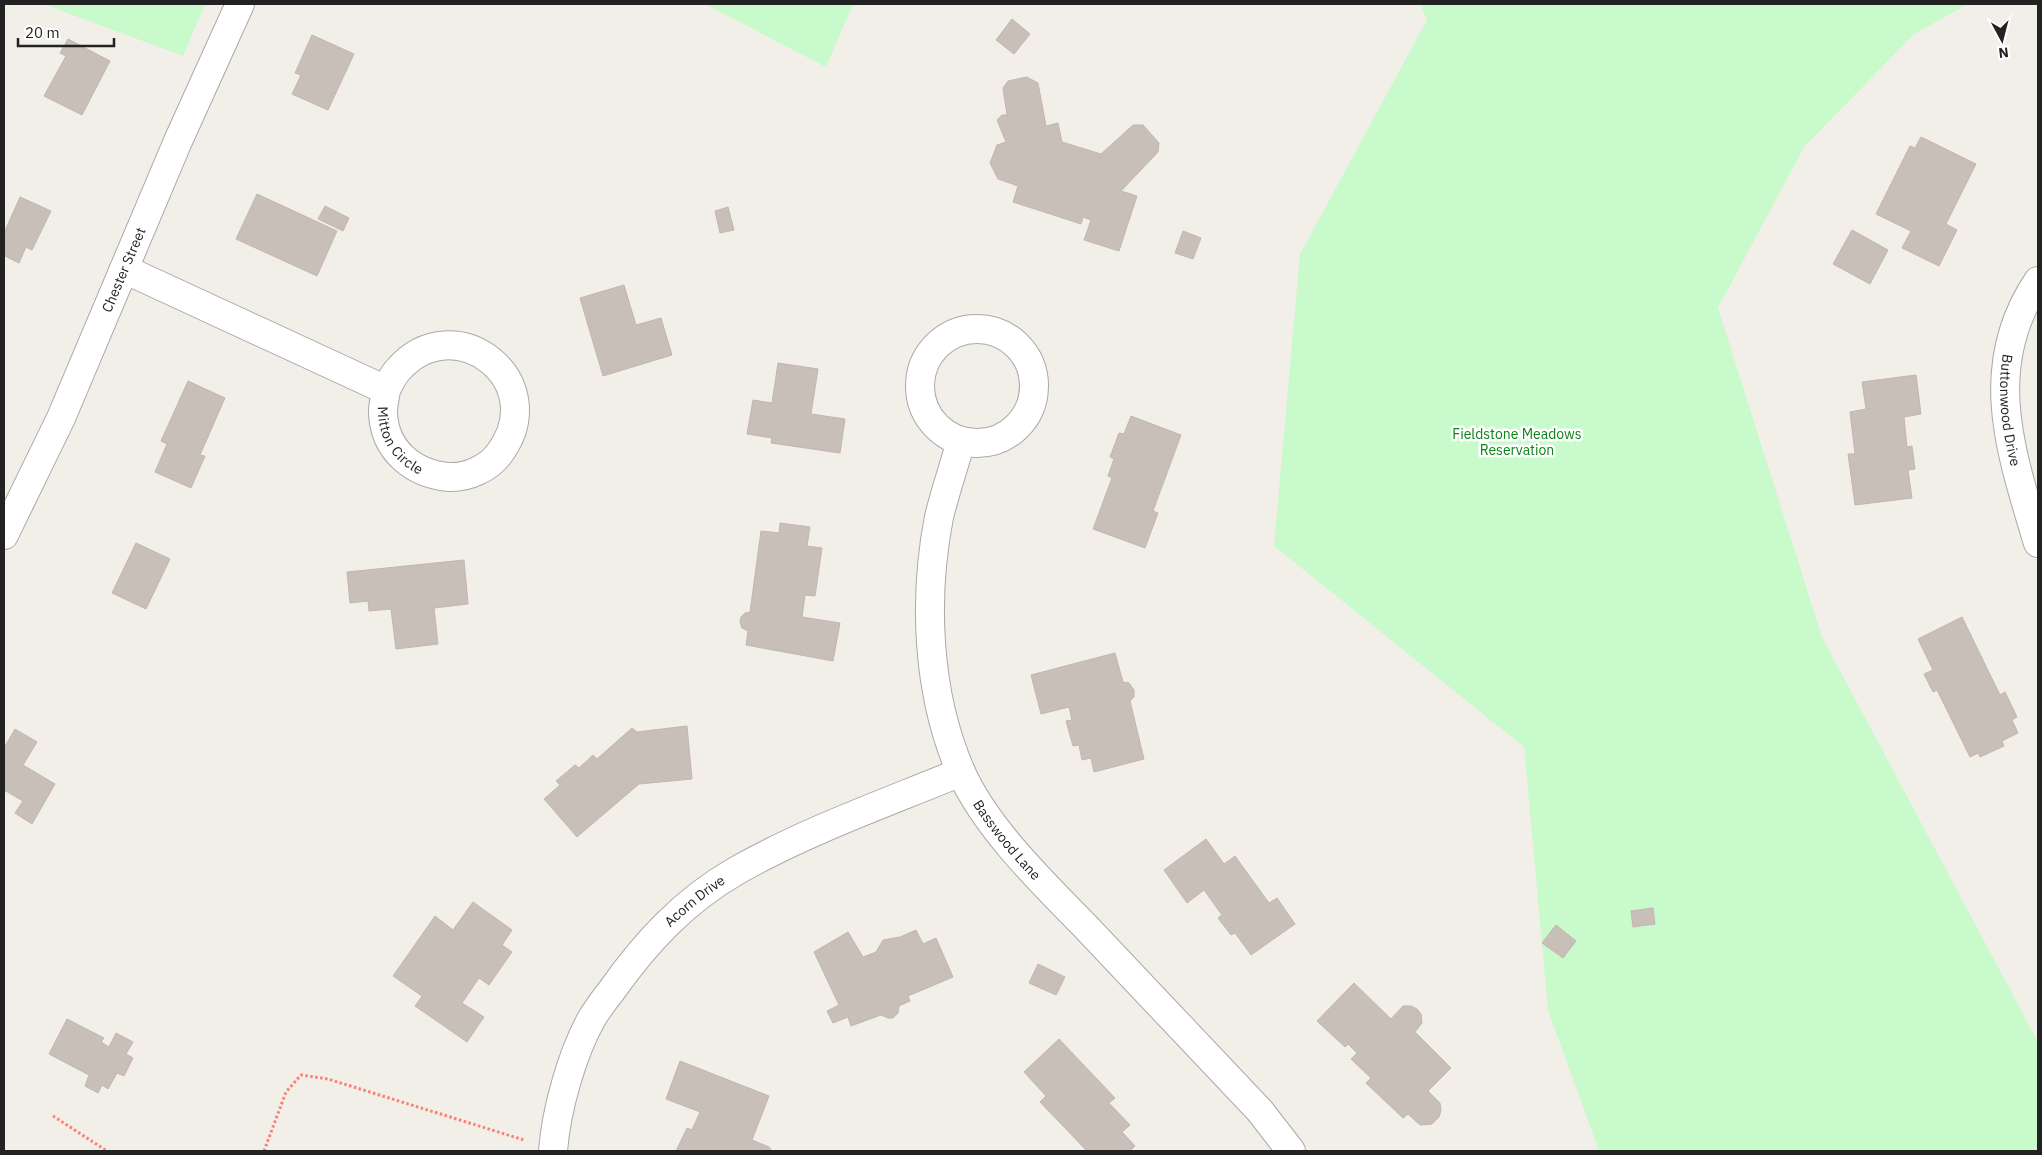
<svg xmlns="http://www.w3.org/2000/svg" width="2042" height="1155" viewBox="0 0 2042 1155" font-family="'IBM Plex Sans',sans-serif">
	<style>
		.park { fill: #c8facc }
		.building { fill: #c7bfb8; stroke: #c4b6ab }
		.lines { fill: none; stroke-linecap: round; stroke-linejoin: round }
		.minor-casing { stroke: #a9a9a9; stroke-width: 30 }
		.path { stroke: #fa8072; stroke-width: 3; stroke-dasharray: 2.5 2.5; stroke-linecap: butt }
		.minor { stroke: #fff; stroke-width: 28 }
		.labels { text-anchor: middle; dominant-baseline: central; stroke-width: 5; stroke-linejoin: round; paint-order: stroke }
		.street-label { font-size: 14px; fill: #222; stroke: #fff }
		.park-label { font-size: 14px; fill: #0c8416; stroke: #fff }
	</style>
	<rect width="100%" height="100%" fill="#f2efe9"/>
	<g class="park">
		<path d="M43,4H205L183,56Z"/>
		<path d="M705,4H853L826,67Z"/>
		<path d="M1420,4H1968L1914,34L1804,147L1718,308L1822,637L2038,1042V1151H1599L1548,1010L1524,747L1274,546L1300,254L1427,20Z"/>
	</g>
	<g class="building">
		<path d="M1012,19L1030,34L1014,54L996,40Z"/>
		<path d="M312,35L354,54L328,110L292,94L301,75L295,73Z"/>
		<path d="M68,39L110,61L82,115L44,96L66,56L60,53Z"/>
		<path d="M1027,77L1038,83L1046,126L1058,123L1062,142L1101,154L1133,125H1143L1159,143L1158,152L1121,191L1137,196L1119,251L1084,240L1091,220L1083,217L1081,224L1013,202L1018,186L998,179L990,163L997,145L1006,142L997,120L1002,115H1007L1003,88L1008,81Z"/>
		<path d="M1921,137L1976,164L1946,224L1957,230L1939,266L1902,248L1911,231L1876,214L1910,146L1915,148Z"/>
		<path d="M257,194L337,231L317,276L236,239Z"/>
		<path d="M20,197L51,211L32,250L26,247L19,263L5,256L4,233Z"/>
		<path d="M325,206L349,218L343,231L318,219Z"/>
		<path d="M728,207L734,230L720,233L715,211Z"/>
		<path d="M1852,230L1888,250L1870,284L1833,264Z"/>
		<path d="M1183,231L1201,238L1193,259L1175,253Z"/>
		<path d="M624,285L636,325L661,318L672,355L603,376L580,298Z"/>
		<path d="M778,363L818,369L811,414L845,419L840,453L771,443L772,438L747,434L753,400L772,403Z"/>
		<path d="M1916,375L1921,414L1904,417L1907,447L1912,446L1915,469L1908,470L1912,498L1855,505L1848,454H1855L1850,412L1866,409L1862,382Z"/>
		<path d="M188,381L225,398L200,455L205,456L191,488L155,472L167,444L161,441Z"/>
		<path d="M1131,416L1181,435L1153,511L1158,513L1145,548L1093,529L1112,478L1108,476L1114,459L1110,457L1119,433L1124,434Z"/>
		<path d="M780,523L810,527L807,546L822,548L815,596L805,595L802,617L840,623L833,661L746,645L748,631L742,628L740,622L741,617L745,613L750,612L761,531L779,533Z"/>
		<path d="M136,543L170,559L146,609L112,593Z"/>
		<path d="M464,560L468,604L434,608L438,644L396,649L391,609L369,611L368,601L350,603L347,572Z"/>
		<path d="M1962,617L2000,695L2005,692L2017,717L2012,720L2018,733L2002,741L2004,746L1980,757L1978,753L1970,757L1937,690L1933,692L1924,674L1933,670L1918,639Z"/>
		<path d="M1115,653L1123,682L1129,683L1134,690V697L1130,701L1144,759L1094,772L1091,758L1082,760L1079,745L1073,746L1066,721L1072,720L1069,707L1041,714L1031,675Z"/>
		<path d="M687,726L692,779L639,784L577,837L544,799L560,785L556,781L575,765L579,768L593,755L597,759L632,728L637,732Z"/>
		<path d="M15,729L37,742L23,765L55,784L32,824L15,813L23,801L4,790V748Z"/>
		<path d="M1206,839L1224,864L1235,856L1269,903L1277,898L1295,924L1251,955L1235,933L1231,935L1218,918L1222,915L1204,890L1187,903L1164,870Z"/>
		<path d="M473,902L512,930L502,945L512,952L489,985L479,978L462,1003L484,1017L467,1042L415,1006L422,996L393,976L435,916L453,930Z"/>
		<path d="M1653,908L1655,924L1633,927L1631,911Z"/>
		<path d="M1556,925L1576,941L1563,958L1542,943Z"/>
		<path d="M916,930L923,944L936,938L953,977L908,996L910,1001L899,1006L898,1013L893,1018H888L881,1015L851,1026L848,1017L833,1023L827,1011L839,1005L814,952L848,932L863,957L876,952L883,940L900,937Z"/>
		<path d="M1038,964L1065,977L1056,995L1029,983Z"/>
		<path d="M1354,983L1391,1019L1403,1006H1411L1417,1009L1421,1014L1422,1023L1415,1032L1451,1068L1428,1091L1440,1103L1441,1110L1439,1117L1432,1124L1420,1125L1408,1114L1403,1118L1366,1083L1371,1078L1351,1059L1357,1053L1348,1044L1345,1047L1317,1021Z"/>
		<path d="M67,1019L104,1038L101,1042L109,1047L116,1033L133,1042L126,1054L133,1058L124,1076L117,1073L108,1089L102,1085L98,1093L85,1086L89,1075L49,1054Z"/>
		<path d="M1059,1039L1115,1098L1109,1103L1130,1125L1122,1132L1135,1146L1130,1151H1087L1040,1102L1046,1096L1024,1072Z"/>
		<path d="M680,1061L769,1096L752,1140L769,1147L772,1151H676L687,1128L692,1130L700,1112L666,1099Z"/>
	</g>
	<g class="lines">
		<defs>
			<g id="minor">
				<path id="s1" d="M124,269L386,390C385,397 383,405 383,412C384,450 413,474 449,477C467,478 489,468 499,454C554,381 454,305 398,370C393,375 390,383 386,390"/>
				<path id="s2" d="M2038,281C1980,367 2011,453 2038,543"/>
				<circle cx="977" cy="386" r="57"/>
				<path id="s3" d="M961,441C954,466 945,492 939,517C923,599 927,694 961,772C986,828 1042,882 1085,926C1143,988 1202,1049 1260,1111L1291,1151"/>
				<path id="s4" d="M4,535L61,418L178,141L240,4"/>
				<path id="s5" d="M553,1151C556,1111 572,1053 592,1018C598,1008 605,999 612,990C646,942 684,901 736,871C806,831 886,803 961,772"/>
			</g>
		</defs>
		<use href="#minor" class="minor-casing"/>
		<g class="path">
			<path d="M53,1116L107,1151"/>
			<path d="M264,1151L286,1092L301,1075L328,1079L524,1140"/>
		</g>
		<use href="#minor" class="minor"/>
	</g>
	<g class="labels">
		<g class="street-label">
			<text stroke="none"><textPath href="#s4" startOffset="291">Chester Street</textPath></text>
			<text stroke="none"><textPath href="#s2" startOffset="136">Buttonwood Drive</textPath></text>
			<text stroke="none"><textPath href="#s1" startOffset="345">Mitton Circle</textPath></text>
			<text stroke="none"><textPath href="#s3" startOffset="421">Basswood Lane</textPath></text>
			<text stroke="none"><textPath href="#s5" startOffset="296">Acorn Drive</textPath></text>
		</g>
		<g class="park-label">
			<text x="1517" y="434">Fieldstone Meadows<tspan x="1517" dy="16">Reservation</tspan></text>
		</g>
	</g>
	<rect width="2042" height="1155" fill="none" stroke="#222222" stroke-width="10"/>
	<g transform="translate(2002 40) rotate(173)" stroke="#ffffff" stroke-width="4" paint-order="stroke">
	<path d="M0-4L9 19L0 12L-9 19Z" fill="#222222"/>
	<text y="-8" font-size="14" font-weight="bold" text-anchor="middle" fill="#222222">N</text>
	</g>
	<path d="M18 38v8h96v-8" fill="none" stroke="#222222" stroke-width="2.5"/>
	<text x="25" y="38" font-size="15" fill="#222222" stroke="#ffffff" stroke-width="4" paint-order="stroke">20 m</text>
</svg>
